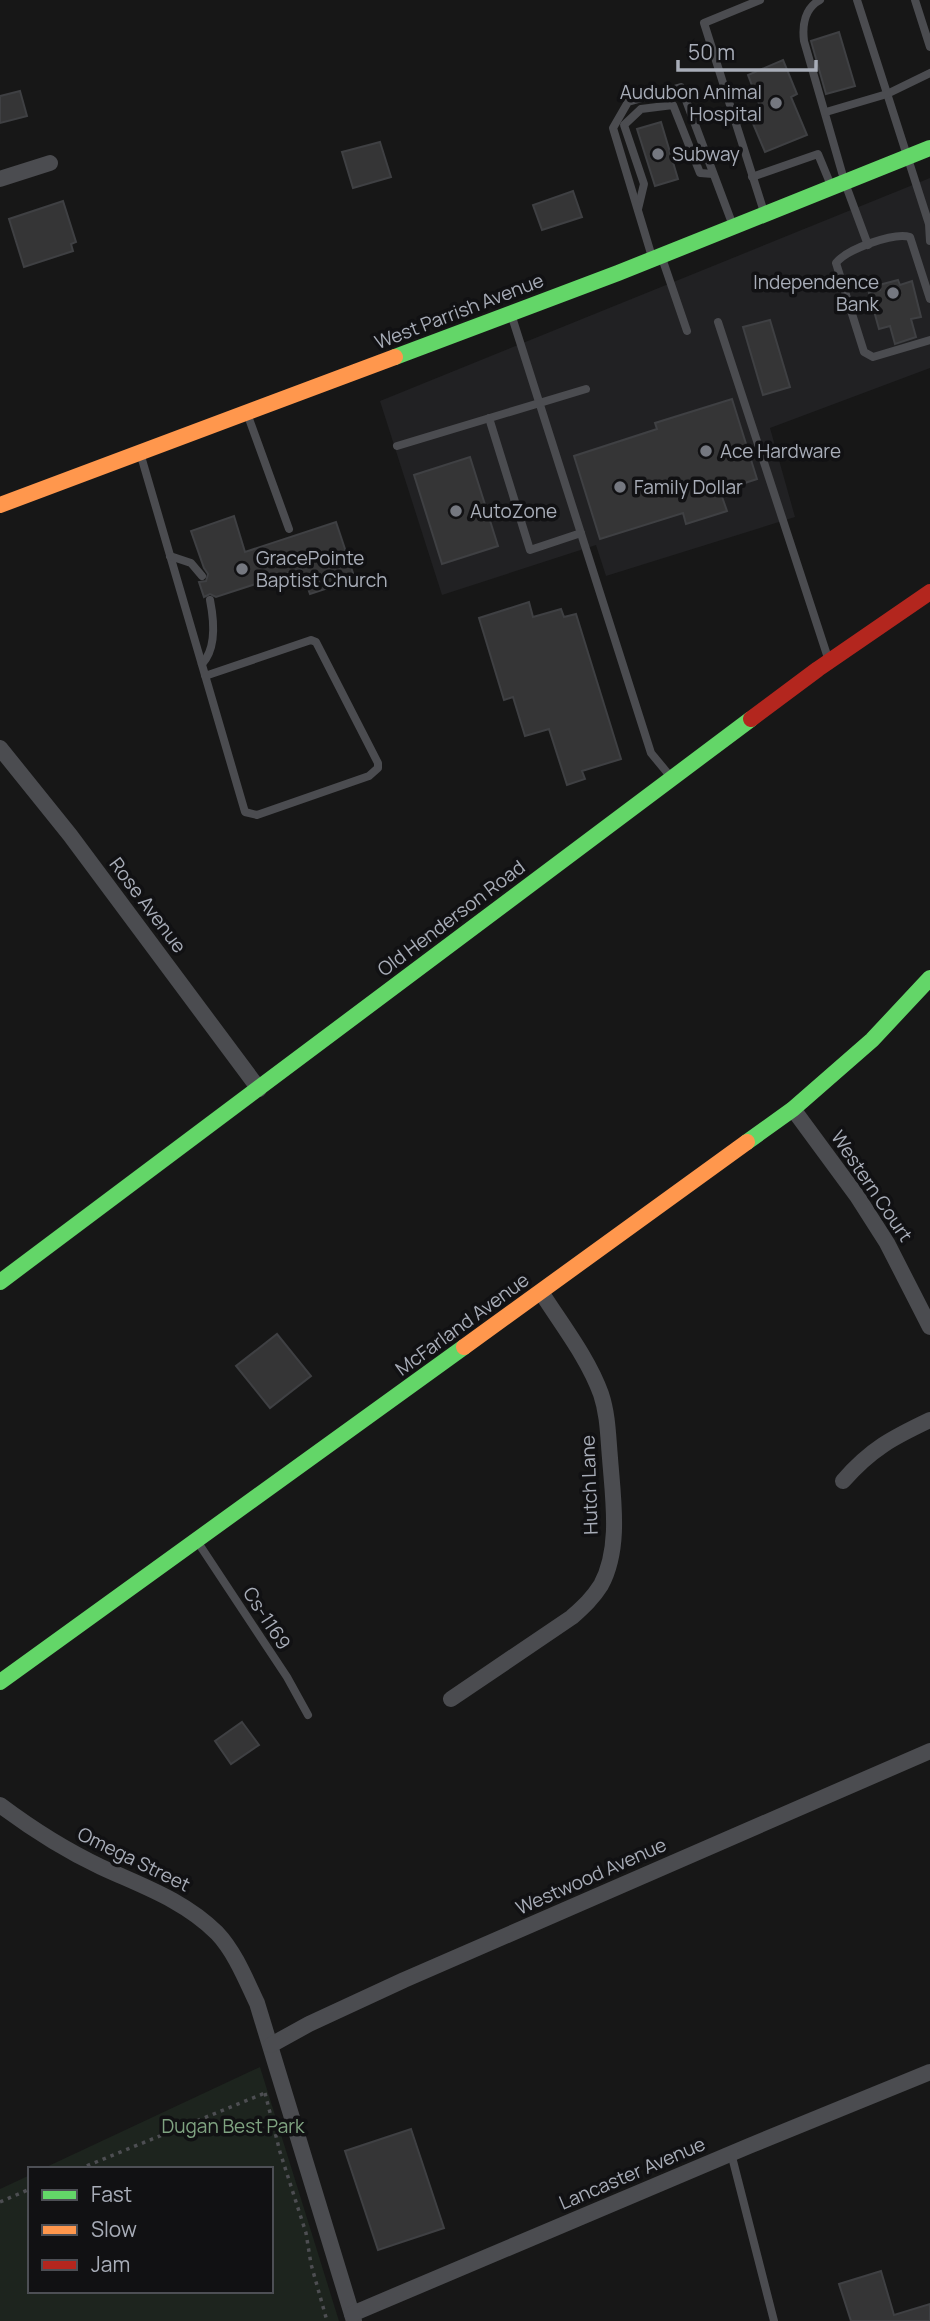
<svg xmlns="http://www.w3.org/2000/svg" width="930" height="2321" viewBox="0 0 930 2321" font-family="Manrope,sans-serif">
	<style>
		.built { fill: #212123 }
		.green { fill: #1d241e }
		.building { fill: #353536; stroke: #3f4043; stroke-width: 2 }
		.lines { fill: none; stroke-linecap: round; stroke-linejoin: round }
		.path { stroke: #4d4e52; stroke-width: 3.5; stroke-dasharray: 3.5 5; stroke-linecap: butt }
		.lane { stroke: #4b4c50; stroke-width: 8 }
		.street { stroke: #4b4c50; stroke-width: 16 }
		.fast { stroke: #63d668; stroke-width: 16 }
		.slow { stroke: #ff974d; stroke-width: 16 }
		.jam { stroke: #b3261e; stroke-width: 16 }
		.poi-dot { fill: #757880; stroke: #111113; stroke-width: 2.5 }
		.labels { text-anchor: middle; dominant-baseline: central; stroke-width: 7; stroke-linejoin: round; paint-order: stroke }
		.poi-label { font-size: 19px; fill: #a8adb8; stroke: #111113; text-anchor: start }
		.street-label { font-size: 19px; fill: #a8adb8; stroke: #111113 }
		.park-label { font-size: 19px; fill: #7fa381; stroke: #111113 }
	</style>
	<rect width="100%" height="100%" fill="#171717"/>
	<path class="built" d="M930,178V368L770,428L795,517L606,576L596,545L442,595L380,401Z"/>
	<path class="green" d="M260,2067L339,2321H0V2189L30,2175V2291H271V2169H42Z"/>
	<g class="building">
		<path d="M839,32L855,86L826,94L811,41Z"/>
		<path d="M783,60L797,94L791,97L807,135L765,152L749,114L761,109L748,75Z"/>
		<path d="M20,91L27,116L0,123V96Z"/>
		<path d="M661,122L678,179L655,186L637,129Z"/>
		<path d="M380,142L391,177L353,188L342,152Z"/>
		<path d="M573,191L582,217L542,230L533,205Z"/>
		<path d="M63,201L76,242L71,244L73,251L24,267L9,219Z"/>
		<path d="M898,280L900,285L912,281L921,317L911,319L916,337L895,344L890,326L879,329L869,293L880,290L879,285Z"/>
		<path d="M770,320L790,387L763,395L743,327Z"/>
		<path d="M732,399L757,479L720,491L727,511L686,524L683,513L600,539L574,456L657,429L655,423Z"/>
		<path d="M470,457L498,546L442,564L414,475Z"/>
		<path d="M234,516L245,552L336,522L355,579L310,594L301,569L216,597L210,594L204,597L199,582L206,581L208,574L204,568L191,531Z"/>
		<path d="M529,602L533,617L561,609L564,617L576,614L621,759L582,771L585,779L567,785L549,729L525,736L513,697L504,700L479,618Z"/>
		<path d="M277,1334L311,1376L270,1408L236,1366Z"/>
		<path d="M242,1722L259,1745L231,1764L215,1741Z"/>
		<path d="M411,2129L444,2228L378,2250L345,2151Z"/>
		<path d="M881,2271L894,2315L930,2304V2321H851L839,2284Z"/>
	</g>
	<g class="lines">
		<g class="path">
			<path d="M265,2093L280,2152L306,2233L311,2264L327,2321"/>
			<path d="M79,2169L265,2093"/>
			<path d="M0,2202L30,2189"/>
		</g>
		<g class="lane">
			<path d="M760,0L704,23L764,212"/>
			<path d="M820,0C805,8 802,25 804,41L845,183L868,245"/>
			<path d="M857,0L929,224L930,241"/>
			<path d="M915,0L930,47"/>
			<path d="M826,112L887,94L930,73"/>
			<path d="M752,177L818,154L830,183"/>
			<path d="M638,209L644,184L624,125L641,109L673,105L700,173L713,174"/>
			<path d="M652,257L613,128L628,102L681,87L732,223"/>
			<path d="M662,258L687,331"/>
			<path d="M930,299L910,237C894,232 847,249 836,263L864,352L873,357L930,340"/>
			<path d="M512,317L651,753L670,776"/>
			<path d="M718,322L828,658"/>
			<path d="M248,416L289,529"/>
			<path d="M489,418L530,550L581,533"/>
			<path d="M397,446L586,389"/>
			<path d="M141,456L245,812L257,815L369,776L378,768V763L316,642L311,640L205,676"/>
			<path d="M170,556L191,563L202,576"/>
			<path d="M202,664C217,648 214,620 210,600"/>
			<path d="M197,1541L287,1677L308,1715"/>
			<path d="M731,2153L774,2321"/>
		</g>
		<g class="street">
			<path d="M0,179L50,163"/>
			<path d="M0,748L70,835L259,1089"/>
			<path d="M793,1109L857,1196L887,1243L930,1327"/>
			<path d="M843,1481C871,1449 892,1438 930,1420"/>
			<path d="M451,1699L572,1617C583,1607 593,1598 601,1585C621,1548 613,1499 610,1458C608,1436 608,1415 601,1394C588,1358 562,1325 541,1292"/>
			<path d="M0,1805C32,1829 65,1850 101,1867C142,1886 184,1900 217,1933C235,1952 246,1980 257,2003L354,2321"/>
			<path d="M271,2045L309,2024L404,1980L930,1751"/>
			<path d="M352,2314L749,2146L930,2072"/>
		</g>
		<g class="fast">
			<path d="M395,357L618,273L930,148"/>
			<path d="M747,1142L793,1109L872,1040L930,978"/>
			<path d="M0,1282L751,719"/>
			<path d="M0,1682L464,1347"/>
		</g>
		<g class="slow">
			<path d="M0,505L395,357"/>
			<path d="M464,1347L747,1142"/>
		</g>
		<path class="jam" d="M751,719L818,669L930,592"/>
	</g>
	<g class="poi-dot">
		<circle cx="776" cy="103" r="7"/>
		<circle cx="658" cy="154" r="7"/>
		<circle cx="893" cy="293" r="7"/>
		<circle cx="706" cy="451" r="7"/>
		<circle cx="620" cy="487" r="7"/>
		<circle cx="456" cy="511" r="7"/>
		<circle cx="242" cy="569" r="7"/>
	</g>
	<g class="labels">
		<g class="poi-label">
			<text x="762" y="92" text-anchor="end">Audubon Animal<tspan x="762" dy="22">Hospital</tspan></text>
			<text x="672" y="154">Subway</text>
			<text x="879" y="282" text-anchor="end">Independence<tspan x="879" dy="22">Bank</tspan></text>
			<text x="720" y="451">Ace Hardware</text>
			<text x="634" y="487">Family Dollar</text>
			<text x="470" y="511">AutoZone</text>
			<text x="256" y="558">GracePointe<tspan x="256" dy="22">Baptist Church</tspan></text>
		</g>
		<g class="street-label">
			<text transform="translate(459 311) rotate(-21)">West Parrish Avenue</text>
			<text transform="translate(148 905) rotate(53)">Rose Avenue</text>
			<text transform="translate(451 918) rotate(-37)">Old Henderson Road</text>
			<text transform="translate(872 1186) rotate(56)">Western Court</text>
			<text transform="translate(462 1324) rotate(-36)">McFarland Avenue</text>
			<text transform="translate(589 1485) rotate(-92)">Hutch Lane</text>
			<text transform="translate(267 1618) rotate(57)">Cs-1169</text>
			<text transform="translate(134 1859) rotate(26)">Omega Street</text>
			<text transform="translate(591 1876) rotate(-24)">Westwood Avenue</text>
			<text transform="translate(632 2173) rotate(-23)">Lancaster Avenue</text>
		</g>
		<g class="park-label">
			<text x="233" y="2126">Dugan Best Park</text>
		</g>
	</g>
	<rect x="28" y="2167" width="245" height="126" fill="#111113" stroke="#4d4f55" stroke-width="2"/>
	<rect x="42" y="2190" width="35" height="10" fill="#63d668" stroke="#4d4f55" stroke-width="2"/>
	<text x="91" y="2202" font-size="21" fill="#a8adb8">Fast</text>
	<rect x="42" y="2225" width="35" height="10" fill="#ff974d" stroke="#4d4f55" stroke-width="2"/>
	<text x="91" y="2237" font-size="21" fill="#a8adb8">Slow</text>
	<rect x="42" y="2260" width="35" height="10" fill="#b3261e" stroke="#4d4f55" stroke-width="2"/>
	<text x="91" y="2272" font-size="21" fill="#a8adb8">Jam</text>
	<path d="M678 60v10h138v-10" fill="none" stroke="#a8adb8" stroke-width="3.5"/>
	<text x="688" y="60" font-size="21" fill="#a8adb8" stroke="#111113" stroke-width="5" paint-order="stroke">50 m</text>
</svg>
